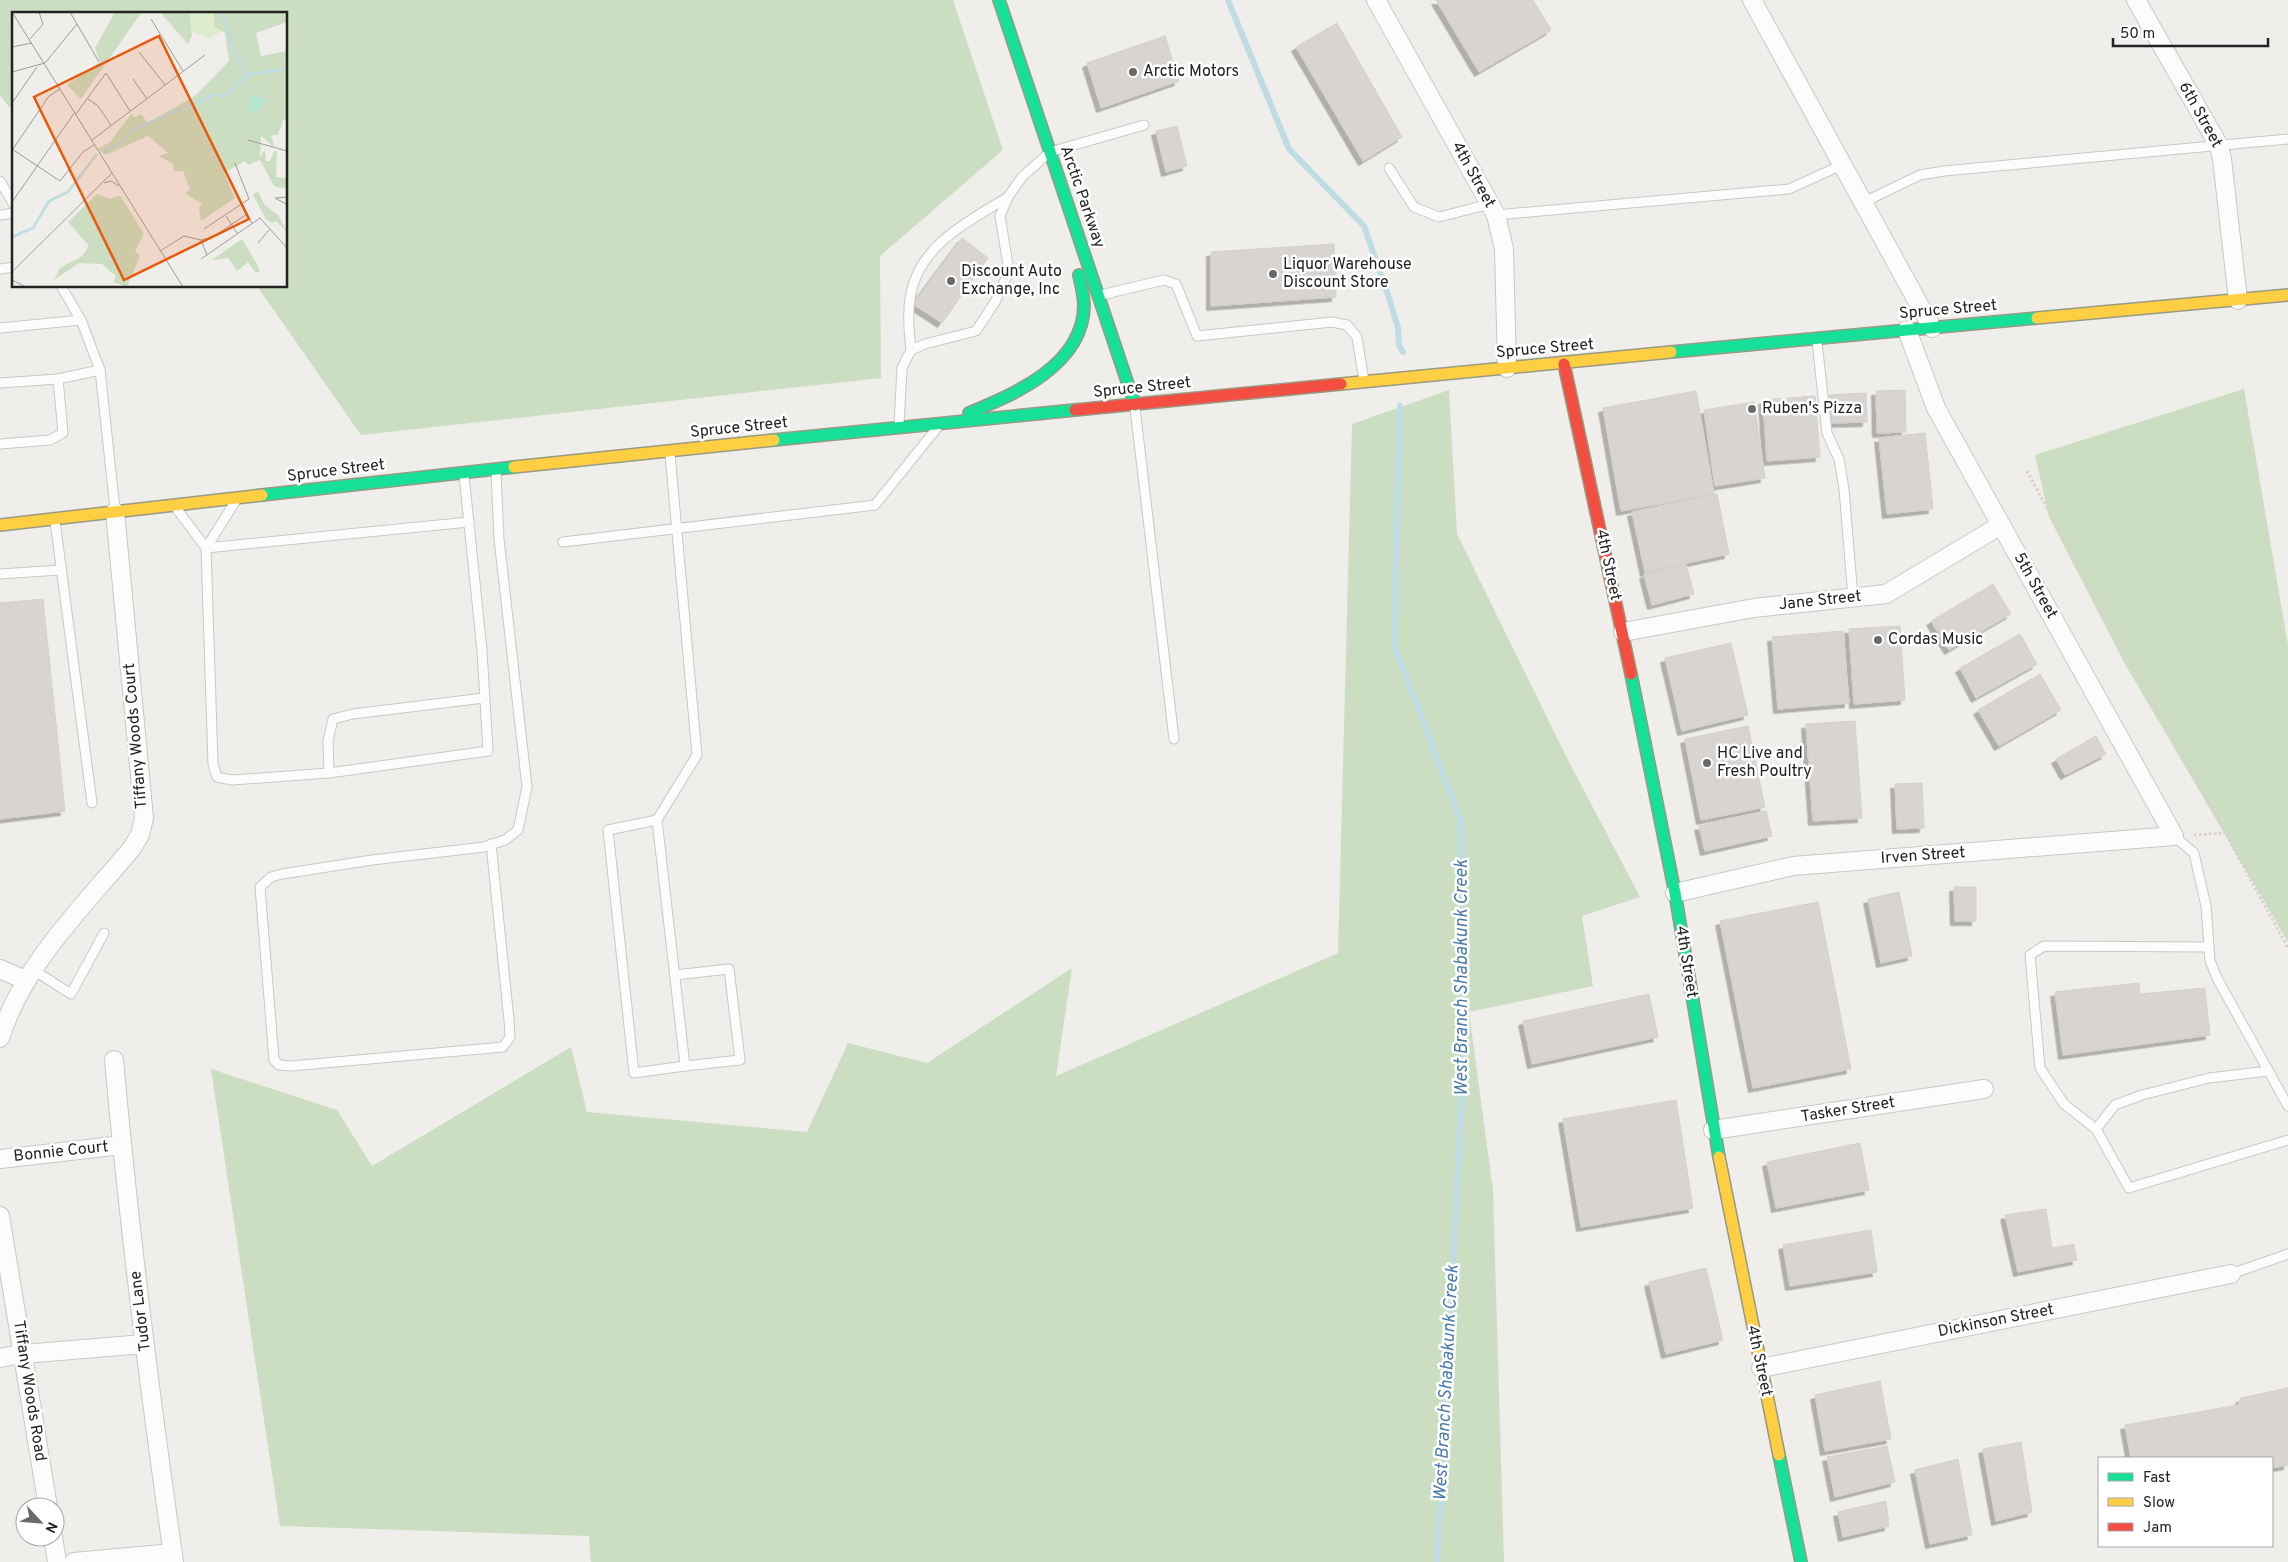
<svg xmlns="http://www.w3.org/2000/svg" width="2288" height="1562" viewBox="0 0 2288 1562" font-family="Overpass,sans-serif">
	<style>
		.forest { fill: #cbdec1 }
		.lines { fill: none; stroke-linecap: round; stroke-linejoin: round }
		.stream { stroke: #bfdbe3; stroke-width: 6 }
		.building { fill: #d7d4d2; stroke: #d3d0cc; filter: url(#shadow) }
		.lane-casing { stroke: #c9c8c7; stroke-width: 11 }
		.street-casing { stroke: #c9c8c7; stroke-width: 20 }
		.fast-casing { stroke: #999a82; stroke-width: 14 }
		.slow-casing { stroke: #999a82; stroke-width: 14 }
		.jam-casing { stroke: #999a82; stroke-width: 14 }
		.path { stroke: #dccecd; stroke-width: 3; stroke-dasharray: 2.5 2.5; stroke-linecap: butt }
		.lane { stroke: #fdfcfc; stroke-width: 9 }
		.street { stroke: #fdfcfc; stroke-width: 18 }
		.fast { stroke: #16e098; stroke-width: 11 }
		.slow { stroke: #ffcf43; stroke-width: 11 }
		.jam { stroke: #f24e42; stroke-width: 11 }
		.poi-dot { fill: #6a6968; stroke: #fff; stroke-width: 2 }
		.labels { text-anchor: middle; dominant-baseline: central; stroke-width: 5; stroke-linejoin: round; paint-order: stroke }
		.poi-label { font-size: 16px; fill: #222; stroke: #fff; text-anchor: start }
		.street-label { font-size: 16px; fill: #222; stroke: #fff }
		.water-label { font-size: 18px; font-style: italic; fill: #4a7aab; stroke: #fff }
		.inset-river { fill: none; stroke: #bfdbe3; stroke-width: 2.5 }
		.inset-road { fill: none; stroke: #9e9c9b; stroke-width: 1 }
		.view { fill: #e8590c; fill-opacity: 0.15; stroke: #e8590c; stroke-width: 2.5 }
		.inset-edge { fill: none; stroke: #222; stroke-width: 2.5 }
	</style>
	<defs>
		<filter id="shadow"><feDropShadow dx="-4.5" dy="4.5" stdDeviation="0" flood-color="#0004"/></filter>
	</defs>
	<rect width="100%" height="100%" fill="#f0eeeb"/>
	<g class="forest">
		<path d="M0,0H953L1003,150L880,256L881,378L361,435L257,286H286V14H14V112L0,96Z"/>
		<path d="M2244,389L2288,645V942L2125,664L2049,517L2035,455Z"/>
		<path d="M1449,390L1457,534L1566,756L1640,897L1582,916L1593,986L1469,1012L1493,1190L1504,1562H591L589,1536L280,1526L211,1069L337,1110L372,1166L571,1047L587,1112L807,1132L848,1043L927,1063L1072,968L1056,1076L1338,953L1352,424Z"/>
	</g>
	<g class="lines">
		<g class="stream">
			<path d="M1228,0L1289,149L1364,226L1389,298L1398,328L1399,345L1403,352"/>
			<path d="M1400,406L1394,645L1461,821L1463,1076L1437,1562"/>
		</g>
	</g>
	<g class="building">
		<path d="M1436,0H1533L1551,30L1479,72Z"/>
		<path d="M1337,23L1402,137L1363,161L1296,47Z"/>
		<path d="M1165,36L1179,81L1101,108L1087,63Z"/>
		<path d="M1177,126L1187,166L1166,172L1156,131Z"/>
		<path d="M962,238L988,258L942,323L913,304Z"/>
		<path d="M1334,244L1336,297L1211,306V252Z"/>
		<path d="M1905,390L1906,432L1877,433L1876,391Z"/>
		<path d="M1696,391L1714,494L1621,511L1603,408Z"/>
		<path d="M1866,393L1867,422L1830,423L1829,395Z"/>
		<path d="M1815,396L1820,457L1767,461L1763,400Z"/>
		<path d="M1754,402L1765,478L1715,486L1704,410Z"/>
		<path d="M1925,433L1933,509L1887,514L1879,438Z"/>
		<path d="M1717,494L1729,554L1645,572L1632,512Z"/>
		<path d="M1686,564L1694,594L1652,605L1644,574Z"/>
		<path d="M1993,584L2011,614L1949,650L1931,621Z"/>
		<path d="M43,599L65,811L0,819V603Z"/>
		<path d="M1900,626L1905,700L1854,704L1849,629Z"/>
		<path d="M1843,631L1849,703L1778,709L1772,637Z"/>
		<path d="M2020,634L2037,664L1976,698L1960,668Z"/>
		<path d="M1731,643L1748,715L1682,731L1665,658Z"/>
		<path d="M2040,674L2061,710L1999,746L1978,710Z"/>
		<path d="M1855,721L1862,818L1813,821L1806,724Z"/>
		<path d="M1748,726L1765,807L1701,820L1685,739Z"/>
		<path d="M2096,736L2106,754L2065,775L2056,759Z"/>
		<path d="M1922,783L1924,828L1897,829L1895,784Z"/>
		<path d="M1766,811L1772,836L1705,851L1699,826Z"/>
		<path d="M1954,887H1976V921H1955Z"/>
		<path d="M1899,892L1912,956L1881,963L1868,899Z"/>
		<path d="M1818,902L1851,1069L1753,1088L1720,921Z"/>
		<path d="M2139,983L2140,994L2205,988L2210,1035L2063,1055L2055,992Z"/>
		<path d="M1649,994L1658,1037L1532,1064L1523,1021Z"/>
		<path d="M1676,1100L1693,1208L1581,1227L1563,1119Z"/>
		<path d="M1860,1143L1869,1190L1776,1208L1767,1162Z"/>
		<path d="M2046,1209L2052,1248L2074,1244L2077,1260L2018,1272L2005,1215Z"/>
		<path d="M1871,1230L1877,1272L1790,1286L1783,1245Z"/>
		<path d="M1706,1268L1723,1340L1666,1354L1649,1282Z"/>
		<path d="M1880,1381L1891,1439L1825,1451L1815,1395Z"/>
		<path d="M2288,1388V1465L2272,1468V1458H2131L2125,1425L2238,1405L2241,1398Z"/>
		<path d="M2021,1442L2032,1512L1996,1521L1983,1449Z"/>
		<path d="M1887,1446L1895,1482L1835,1497L1827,1457Z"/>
		<path d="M1958,1459L1972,1535L1930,1544L1915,1470Z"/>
		<path d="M1886,1501L1889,1526L1843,1537L1838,1512Z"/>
	</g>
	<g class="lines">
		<defs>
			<g id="lane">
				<path d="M1389,168L1414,207L1439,217L1490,204"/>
				<path d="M0,181L14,205"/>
				<path d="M1864,202L1920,175L1944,171L2288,139"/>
				<path d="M0,215L14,213"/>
				<path d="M1496,215L1789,189L1844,164"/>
				<path d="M0,269L14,267"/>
				<path d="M61,286L81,320L100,370L115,509"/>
				<path d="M1101,295L1164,280L1176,284L1197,336L1332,322L1347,325L1357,337L1364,381"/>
				<path d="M0,328L81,320"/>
				<path d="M1817,342L1827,433L1839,459L1844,489L1853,598"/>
				<path d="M911,350C909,331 907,312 911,293C921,244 969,221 1008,197"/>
				<path d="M0,383L58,379"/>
				<path d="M1135,408L1174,739"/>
				<path d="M899,425L902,368L911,350L925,344L976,331L995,302L1009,271L1000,216L1008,197L1022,177L1050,152L1144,125"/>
				<path d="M0,444L50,440L63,433L58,379L100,370"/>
				<path d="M235,502L206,548L213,764L217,777L232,780L329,773L488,751L482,651L464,475"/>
				<path d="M176,508L206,548"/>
				<path d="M55,521L92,803"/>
				<path d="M563,542L875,505L937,428"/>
				<path d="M206,548L469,522"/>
				<path d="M0,574L60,570"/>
				<path d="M329,773L328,741L333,719L353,714L484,698"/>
				<path d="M657,820L608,830L634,1073L685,1066L657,820L697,755L670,454"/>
				<path d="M2174,836L2194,853L2206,906L2210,961L2218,980L2288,1106"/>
				<path d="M491,844L509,1020L510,1037L503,1047L291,1066L279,1065L274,1060L260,887L271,877L282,874L372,860L484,847L505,840L518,830L527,787L499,539L496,472"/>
				<path d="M2208,947L2044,946L2030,955L2040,1068L2064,1104L2096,1129L2129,1188L2288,1140"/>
				<path d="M32,969L71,994L104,933"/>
				<path d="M675,975L729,969L740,1060L685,1066"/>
				<path d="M2096,1129L2115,1105L2142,1095L2209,1078L2268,1071"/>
				<path d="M2231,1274L2288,1254"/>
			</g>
			<g id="street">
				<path d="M1376,0L1496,215L1504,249L1507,368"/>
				<path d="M1752,0L1932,328"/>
				<path d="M2136,0L2219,146L2222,159L2238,300"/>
				<path d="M1623,632L1754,608L1886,594L2001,525"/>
				<path d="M1675,893L1793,866L2174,836L1936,408L1907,330"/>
				<path d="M0,969L25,980"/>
				<path d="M0,1038C24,963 82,908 132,848L140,835L144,818L115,512"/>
				<path d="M114,1060C129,1228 150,1395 174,1562"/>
				<path d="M1713,1130L1984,1089"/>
				<path d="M0,1159L122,1145"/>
				<path d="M0,1216L48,1507"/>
				<path d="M0,1358L23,1354L144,1344"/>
				<path d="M1761,1368L2231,1274"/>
				<path d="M53,1537L57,1562"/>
				<path d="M74,1562L173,1553"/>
			</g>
			<g id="fast">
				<path d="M999,0L1135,405"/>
				<path d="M1671,352L2037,318"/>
				<path d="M969,413C1015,394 1083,365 1084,306C1084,295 1081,285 1079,275"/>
				<path d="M774,440L1075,410"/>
				<path d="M262,495L514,467"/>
				<path d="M1631,674L1675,893L1719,1157"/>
				<path d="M1779,1455L1801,1562"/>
			</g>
			<g id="slow">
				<path d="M2037,318L2288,295"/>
				<path d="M1341,384L1671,352"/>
				<path d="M514,467L774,440"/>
				<path d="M0,525L262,495"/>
				<path d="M1719,1157L1779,1455"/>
			</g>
			<g id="jam">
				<path d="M1564,364L1631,674"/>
				<path d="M1075,410L1341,384"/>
			</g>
		</defs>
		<use href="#lane" class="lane-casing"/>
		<use href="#street" class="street-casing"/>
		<use href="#fast" class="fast-casing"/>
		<use href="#slow" class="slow-casing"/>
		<use href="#jam" class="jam-casing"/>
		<g class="path">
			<path d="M2027,471L2288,948"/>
			<path d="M2194,835L2224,833"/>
		</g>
		<use href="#lane" class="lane"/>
		<use href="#street" class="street"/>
		<use href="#fast" class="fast"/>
		<use href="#slow" class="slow"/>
		<use href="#jam" class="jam"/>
	</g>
	<g class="poi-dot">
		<circle cx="1133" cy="72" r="5"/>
		<circle cx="1273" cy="274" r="5"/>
		<circle cx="951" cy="281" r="5"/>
		<circle cx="1752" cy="409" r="5"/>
		<circle cx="1878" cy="640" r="5"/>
		<circle cx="1707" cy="763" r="5"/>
	</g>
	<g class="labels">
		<g class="poi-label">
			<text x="1143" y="72">Arctic Motors</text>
			<text x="1283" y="265">Liquor Warehouse<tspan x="1283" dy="18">Discount Store</tspan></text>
			<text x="961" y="272">Discount Auto<tspan x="961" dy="18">Exchange, Inc</tspan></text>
			<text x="1762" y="409">Ruben's Pizza</text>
			<text x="1888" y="640">Cordas Music</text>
			<text x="1717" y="754">HC Live and<tspan x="1717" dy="18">Fresh Poultry</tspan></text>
		</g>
		<g class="street-label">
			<text transform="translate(2200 115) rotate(61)">6th Street</text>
			<text transform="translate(1473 175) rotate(61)">4th Street</text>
			<text transform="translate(1082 197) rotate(71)">Arctic Parkway</text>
			<text transform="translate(1948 310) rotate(-5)">Spruce Street</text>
			<text transform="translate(1545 349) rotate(-5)">Spruce Street</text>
			<text transform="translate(1142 388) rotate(-6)">Spruce Street</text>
			<text transform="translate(739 428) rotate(-6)">Spruce Street</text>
			<text transform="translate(336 471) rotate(-7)">Spruce Street</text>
			<text transform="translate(1608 565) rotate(78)">4th Street</text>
			<text transform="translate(2035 586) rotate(61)">5th Street</text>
			<text transform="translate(1820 601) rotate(-6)">Jane Street</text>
			<text transform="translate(136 736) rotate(-95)">Tiffany Woods Court</text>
			<text transform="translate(1923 856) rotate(-4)">Irven Street</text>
			<text transform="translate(1686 962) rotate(81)">4th Street</text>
			<text transform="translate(1848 1110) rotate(-9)">Tasker Street</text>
			<text transform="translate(61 1152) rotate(-6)">Bonnie Court</text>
			<text transform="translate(141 1311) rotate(-97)">Tudor Lane</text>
			<text transform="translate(1996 1321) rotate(-11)">Dickinson Street</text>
			<text transform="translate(1759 1361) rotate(78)">4th Street</text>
			<text transform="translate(29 1391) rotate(81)">Tiffany Woods Road</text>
		</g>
		<g class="water-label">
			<text transform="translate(1462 978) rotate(-90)">West Branch Shabakunk Creek</text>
			<text transform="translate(1447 1383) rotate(-87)">West Branch Shabakunk Creek</text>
		</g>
	</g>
	<g transform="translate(12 12)">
		<rect width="275" height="275" fill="#f0eeeb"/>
		<path d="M177,0H201L200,8L210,19L197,27L178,18Z" fill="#ddeccb"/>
		<path d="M103,0H134L129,1L69,87L55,73L88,50L83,36ZM148,0H177L180,24L176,32ZM201,0H275V10L244,21L249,44L275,39V108H271L266,123H259L263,136L249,124L248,146L253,137L254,149H258L262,139H265L264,165L275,166V177L262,174L248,148L236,153L233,149L212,161L223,186L189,209L187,197L190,192L173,181L178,177L171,159H162L161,152L147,144L156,141L136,124L93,143L86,137L98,130L119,102L123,105L129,102L136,111L184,83L217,49L213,21L202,14ZM246,179L252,192L266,203L275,220L264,209L260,211L254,207L241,183ZM85,182L98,187L108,183L132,222L123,239L128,244L115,275L101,270L104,264L90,252L67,251L42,268L48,256L70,244L77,234L56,210ZM230,227L243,249L248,259L244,261L236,250L225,259L216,246L200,248Z" fill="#cbdec1"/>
		<path d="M239,83L254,87L248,98L235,100Z" fill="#b7e6d2"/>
		<path class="inset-river" d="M209,0L224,42L235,62M236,62L275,57M90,140L109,131L120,119L141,109L204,82L213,85L236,62M0,225L21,216L37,189L56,180L85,142"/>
		<path class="inset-road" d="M0,0L171,275M58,0L87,50M139,7L171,59M18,27L31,12L27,0M0,35L20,31M127,40L153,73M0,60L33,51L65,12M121,67L135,87M76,87L86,94L99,113M0,91L25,55M64,102L94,61L118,99M80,128L193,43M236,128L275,139M0,137L48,169L71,140L82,133M1,137L37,84L48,77M92,171L99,169L107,174M0,190L63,100M274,192L263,186L275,185M229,193L240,211M214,204L225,221M192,217L237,187L223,151M189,228L195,243M246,231L257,218M148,239L172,224L189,228L201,225L235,202M189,247L248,206L275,236M0,260L100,161M0,268L14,275"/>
		<path class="view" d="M147,24L237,207L112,268L22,85Z"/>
		<rect width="275" height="275" class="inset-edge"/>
	</g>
	<rect x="2098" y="1457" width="175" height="90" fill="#ffffff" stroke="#a7a7a7"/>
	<rect x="2108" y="1473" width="25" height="8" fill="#16e098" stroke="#a7a7a7"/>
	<text x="2143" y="1482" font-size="15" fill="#222222">Fast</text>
	<rect x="2108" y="1498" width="25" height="8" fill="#ffcf43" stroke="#a7a7a7"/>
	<text x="2143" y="1507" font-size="15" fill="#222222">Slow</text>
	<rect x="2108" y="1523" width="25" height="8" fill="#f24e42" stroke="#a7a7a7"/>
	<text x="2143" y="1532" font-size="15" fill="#222222">Jam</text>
	<g transform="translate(40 1522) rotate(116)"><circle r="24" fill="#ffffff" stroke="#a7a7a7"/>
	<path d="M0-4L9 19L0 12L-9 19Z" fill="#6a6968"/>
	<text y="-8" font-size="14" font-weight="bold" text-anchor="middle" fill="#222222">N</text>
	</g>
	<path d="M2113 38v8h155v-8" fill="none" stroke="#222222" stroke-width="2.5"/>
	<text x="2120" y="38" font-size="15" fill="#222222" stroke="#ffffff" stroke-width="4" paint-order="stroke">50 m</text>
</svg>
